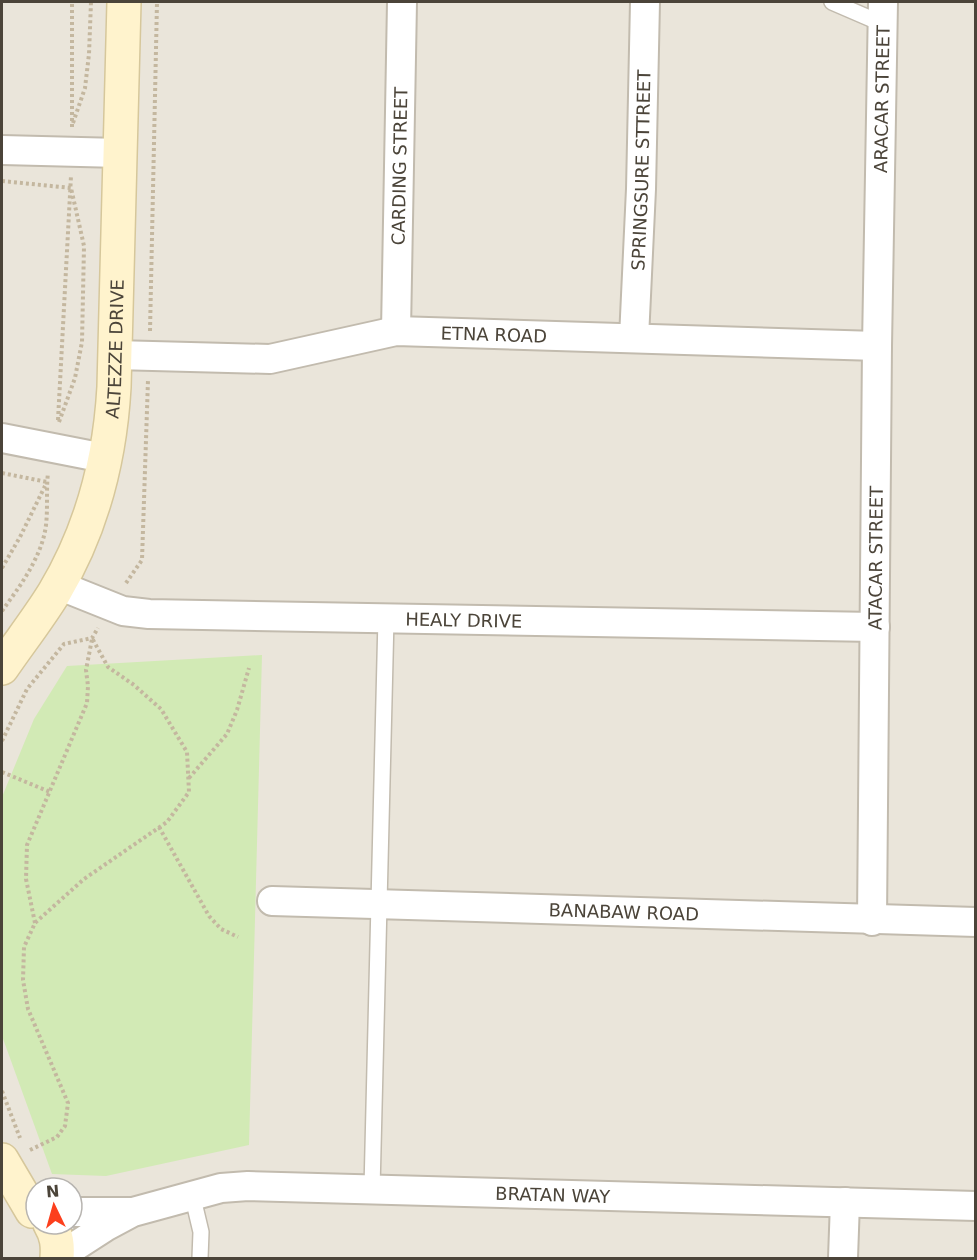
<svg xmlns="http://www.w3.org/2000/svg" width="977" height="1260" viewBox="0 0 977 1260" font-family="'DejaVu Sans',sans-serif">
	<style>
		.residential { fill: #eae5da; fill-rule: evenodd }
		.green { fill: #d2eab5 }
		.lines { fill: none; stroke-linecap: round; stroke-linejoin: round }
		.lane-casing { stroke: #c2bbae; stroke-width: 18 }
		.street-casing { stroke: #c2bbae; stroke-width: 32 }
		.secondary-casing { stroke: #d6c79b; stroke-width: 36 }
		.path { stroke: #c4b79f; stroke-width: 4; stroke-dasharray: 3 3; stroke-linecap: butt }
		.lane { stroke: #fff; stroke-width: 15 }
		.street { stroke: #fff; stroke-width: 28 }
		.secondary { stroke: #fff3cd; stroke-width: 33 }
		.labels { text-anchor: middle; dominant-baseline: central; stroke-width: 6; stroke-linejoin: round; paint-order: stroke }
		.street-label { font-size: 18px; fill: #4b4439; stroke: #fff }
	</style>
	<rect width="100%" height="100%" fill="#f6f3ec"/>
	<path class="residential" d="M2,2H975V1258H2ZM36,1188H72V1224H36Z"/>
	<path class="green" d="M262,655L249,1145L106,1176L52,1174L2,1036V797L34,719L67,666Z"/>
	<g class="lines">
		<defs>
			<g id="lane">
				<path d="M832,2L883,24"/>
				<path d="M372,1189L386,618"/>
				<path d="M192,1194L201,1232L200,1258"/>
			</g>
			<g id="street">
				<path d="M2,150L120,153"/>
				<path id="s1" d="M396,331L402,2"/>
				<path id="s2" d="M634,338L641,189L645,2"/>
				<path id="s3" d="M115,355L270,359L396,331L877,346"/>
				<path d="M2,438L104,458"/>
				<path id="s4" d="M58,585L123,611L149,614L875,627"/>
				<path id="s5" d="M272,901L976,922"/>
				<path id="s6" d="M872,921L877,346L883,2"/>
				<path d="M72,1212H131"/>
				<path id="s7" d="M57,1258L105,1227L133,1212L221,1188L248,1186L976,1206"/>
				<path d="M843,1258L845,1202"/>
			</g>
			<g id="secondary">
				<path id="s8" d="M2,668C19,643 38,619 54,593C91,531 110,459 114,387L124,2"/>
				<path d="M2,1160L32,1211"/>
				<path d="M50,1224C57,1236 58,1245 57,1258"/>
			</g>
		</defs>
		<use href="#lane" class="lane-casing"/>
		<use href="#street" class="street-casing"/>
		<use href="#secondary" class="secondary-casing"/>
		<g class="path">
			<path d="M73,123L85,88L89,54L91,2"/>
			<path d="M72,127V2"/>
			<path d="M2,181L71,188"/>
			<path d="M150,331L157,2"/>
			<path d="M58,420L71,176"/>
			<path d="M59,422L75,378L82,342L84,246L71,188"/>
			<path d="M2,473L47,482"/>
			<path d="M2,568L20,537L45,486"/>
			<path d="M126,583L142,560L148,380"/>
			<path d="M2,611C20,586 42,557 46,525C48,508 46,490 48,473"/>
			<path d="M2,741L27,689L64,644L92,638L98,628"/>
			<path d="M2,772L50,792"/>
			<path d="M189,778L227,734L237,710L249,668"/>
			<path d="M159,827L209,916L221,929L238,937"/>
			<path d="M35,923L26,879L27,845L87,703L88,686L86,670L92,639"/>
			<path d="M2,1091L20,1138"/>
			<path d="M30,1150L57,1137L65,1126L68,1103L28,1009L23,980L24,947L35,923L84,879L167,822L189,792L187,752L161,709L134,685L108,667L92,638"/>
		</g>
		<use href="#lane" class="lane"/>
		<use href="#street" class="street"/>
		<use href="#secondary" class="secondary"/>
	</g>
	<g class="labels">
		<g class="street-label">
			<text stroke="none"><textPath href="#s6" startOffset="822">ARACAR STREET</textPath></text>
			<text stroke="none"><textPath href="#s1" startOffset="165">CARDING STREET</textPath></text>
			<text stroke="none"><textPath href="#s2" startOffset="168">SPRINGSURE STTREET</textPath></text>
			<text stroke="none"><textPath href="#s3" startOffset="382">ETNA ROAD</textPath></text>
			<text stroke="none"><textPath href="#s8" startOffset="346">ALTEZZE DRIVE</textPath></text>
			<text stroke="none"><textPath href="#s6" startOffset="363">ATACAR STREET</textPath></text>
			<text stroke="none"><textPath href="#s4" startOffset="411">HEALY DRIVE</textPath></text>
			<text stroke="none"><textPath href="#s5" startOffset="352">BANABAW ROAD</textPath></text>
			<text stroke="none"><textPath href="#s7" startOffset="512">BRATAN WAY</textPath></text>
		</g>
	</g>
	<rect width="977" height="1260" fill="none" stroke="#4b4439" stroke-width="6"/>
	<g transform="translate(54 1206) rotate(355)"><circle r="28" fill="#ffffff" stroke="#b7b4b0" stroke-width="1.5"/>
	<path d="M0-4.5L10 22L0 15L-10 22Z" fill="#fc3f1d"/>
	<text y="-9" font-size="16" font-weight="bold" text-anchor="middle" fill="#4b4439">N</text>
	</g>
</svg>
